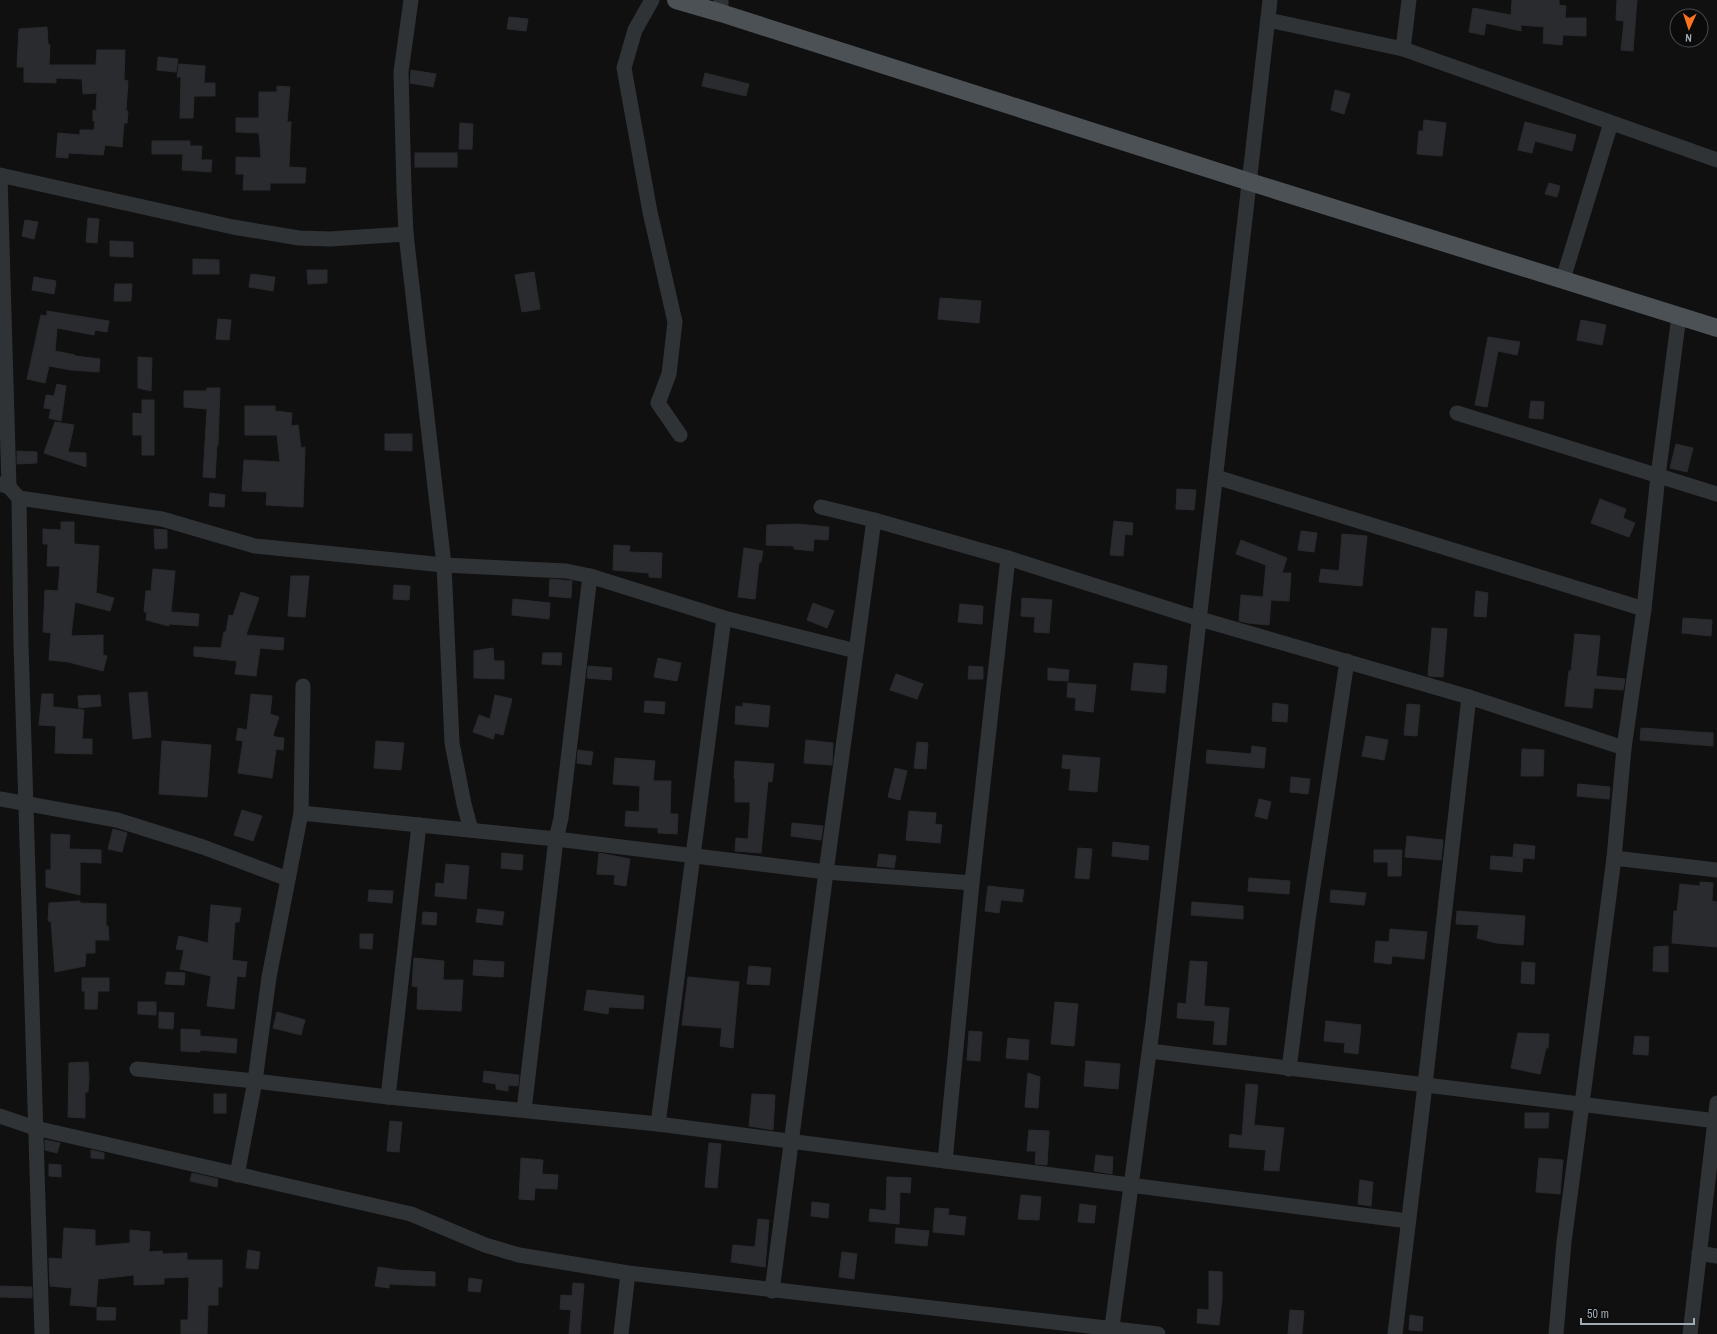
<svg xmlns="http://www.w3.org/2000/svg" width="1717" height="1334" viewBox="0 0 1717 1334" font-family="'Archivo Narrow',sans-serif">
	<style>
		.building { fill: #2a2b2e; stroke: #292a2d }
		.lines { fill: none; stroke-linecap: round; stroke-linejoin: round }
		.minor { stroke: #303336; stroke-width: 15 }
		.major { stroke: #4c5155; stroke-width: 18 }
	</style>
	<rect width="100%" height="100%" fill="#101011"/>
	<g class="building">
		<path d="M1512,0H1559V5L1566,6L1565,18H1586V36L1563,35L1562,45L1543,43L1544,27L1521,25V31L1486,23L1484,35L1469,32L1473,8L1511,15Z"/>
		<path d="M1617,0H1637L1633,51L1621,50L1624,21L1616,20Z"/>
		<path d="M509,17L528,19L526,31L507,29Z"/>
		<path d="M47,27L48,44L50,45L49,65H96L97,50H125L124,80L128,81L126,111H128L127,123H124L122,147L105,145L103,155L68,153V158L56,157L58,133L80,135V130H94L95,121H93V110L96,111L97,93L83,94L82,79L56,78V83L24,82V67H17L19,29Z"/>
		<path d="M158,57L178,59L176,72L157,70Z"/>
		<path d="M179,64L205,66L204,83H215V96H194L193,118H180L181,77H177Z"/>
		<path d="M411,70L436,74L433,87L410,83Z"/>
		<path d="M705,73L749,84L746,96L702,86Z"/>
		<path d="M277,86L290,87L287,122H291L289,167L306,168L305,183H270V190H243L244,174H236V157L261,158L259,133L236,132V118H259V92H277Z"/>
		<path d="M1335,90L1350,94L1344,114L1331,110Z"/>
		<path d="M1424,120L1446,123L1442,156L1417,154L1419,131H1423Z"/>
		<path d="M1525,122L1576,135L1572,151L1535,141L1532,153L1518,150Z"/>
		<path d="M460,123L473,124L472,149H459Z"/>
		<path d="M152,141H190V146H202L201,160H212L211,172L182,170L183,154H152Z"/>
		<rect x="415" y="153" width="42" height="14"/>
		<path d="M1549,183L1560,186L1557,197L1545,194Z"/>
		<path d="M88,218L99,219L97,243L86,242Z"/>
		<path d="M25,220L38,222L34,239L22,236Z"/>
		<path d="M110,241L133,242V257L110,256Z"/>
		<path d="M193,259L219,260V274H193Z"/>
		<path d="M307,270H327V283L308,284Z"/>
		<path d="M534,272L540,309L522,312L515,275Z"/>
		<path d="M251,274L275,277L273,291L249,287Z"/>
		<path d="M34,277L56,281L54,294L32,290Z"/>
		<path d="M115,284H132L131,301H114Z"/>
		<path d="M940,298L981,301L979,323L938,319Z"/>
		<path d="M47,311L109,321L107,332L95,330L94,335L57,328L55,351L75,355V356L100,359L99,372L71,370L49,366L45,383L27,379L41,315L47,316Z"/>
		<path d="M218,319L231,320L229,340L216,339Z"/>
		<path d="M1581,320L1606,325L1602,345L1577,340Z"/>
		<path d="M1488,337L1520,342L1517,355L1498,351L1487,407L1475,405Z"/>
		<path d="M138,357L152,358L151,391L138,388Z"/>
		<path d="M57,384L66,386L61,421L49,418L51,409L44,408L46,395L54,396Z"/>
		<path d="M207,388H220L218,445H217L215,478L203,477L207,409L184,407V391H207Z"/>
		<path d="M142,400H154V455H142V435H133V413L142,414Z"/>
		<path d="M1531,401L1544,402L1543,419L1529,418Z"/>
		<path d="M245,406H275V411L292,413L291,426L298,425L301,448L305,447L303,507L266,505L267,492L242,491L244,460L280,462L277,435H245Z"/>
		<path d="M55,422L74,425L68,452L86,453V467L44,453Z"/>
		<path d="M385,434H412V451L385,450Z"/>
		<path d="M1676,444L1693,448L1687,472L1670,468Z"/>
		<path d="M17,451L37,452V463L17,464Z"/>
		<path d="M1177,489L1196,490L1194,510L1176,509Z"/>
		<path d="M210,493L225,495L224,507L209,506Z"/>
		<path d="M1600,499L1626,509L1623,518L1635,523L1629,537L1591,523Z"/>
		<path d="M1114,521L1133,523L1132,535L1125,534L1123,556L1110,555Z"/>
		<path d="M61,522H74V544L99,546L96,593L114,598L110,611L75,602L71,636L103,635V655L107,656L103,671L68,662L49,660L51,633L43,632L45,590L58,591L60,566H47L48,544H43V529L61,530Z"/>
		<path d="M797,524L829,527L828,540L814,539L813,551L794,549V546L766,545L767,525Z"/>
		<path d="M154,529L167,530V548L155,549Z"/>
		<path d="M1301,531L1317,533L1314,552L1298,550Z"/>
		<path d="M1342,534L1367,536L1362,586L1319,582L1321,569L1339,571Z"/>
		<path d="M1241,540L1287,558L1282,573H1291L1289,601L1271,600L1269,625L1248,623L1239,621L1241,595L1263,597L1266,565L1236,554Z"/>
		<path d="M614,545L630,546L629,552L662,553L661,578L649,577V573L613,570Z"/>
		<path d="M744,548L763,551L761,562H759L755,599L738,597Z"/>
		<path d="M153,569L175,571L171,612L199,614L198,626L169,624V626L146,620L147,612H144L146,591H151Z"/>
		<path d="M291,576H309L305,617L288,616Z"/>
		<path d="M550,579L572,581L571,598L549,596Z"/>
		<path d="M394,585L410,586L409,600L393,599Z"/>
		<path d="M1476,591L1488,593L1486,617L1474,616Z"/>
		<path d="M241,592L259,598L246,635L284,638L283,650L260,648L256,676L235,674L237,661L194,656V647L221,648L224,632H226L229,615L233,616Z"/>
		<path d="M1022,598L1052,600L1049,633L1034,632L1035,617L1021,616Z"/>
		<path d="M513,599L550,603L549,619L512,615Z"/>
		<path d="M813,603L834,611L827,628L807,620Z"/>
		<path d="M960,604L983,606L982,624L958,622Z"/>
		<path d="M1683,618L1712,620L1711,636L1682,633Z"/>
		<path d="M1432,628L1447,629L1443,677L1428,676Z"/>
		<path d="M1575,634L1600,636L1596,676L1625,679L1623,690L1594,688L1592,708L1565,706L1569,671H1571Z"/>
		<path d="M493,648L494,661H504V679L474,678V651Z"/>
		<path d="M543,653H562L561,665L542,664Z"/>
		<path d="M658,658L681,663L677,681L654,677Z"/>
		<path d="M1134,663L1167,666L1165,693L1131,690Z"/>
		<path d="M588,666L612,668L611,680L587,678Z"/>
		<path d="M969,666L983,667V679H968Z"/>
		<path d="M1048,668L1069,670L1068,681L1048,680Z"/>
		<path d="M896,674L923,684L917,699L890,690Z"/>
		<path d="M1068,683L1096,685L1093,712L1075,710L1076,698L1067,697Z"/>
		<path d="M147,692L151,737L133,739L129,693Z"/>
		<path d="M42,694H53V707L84,710L82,739H92V754L55,753L56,726L39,725Z"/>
		<path d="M251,694L272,696L270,714L279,717L273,735L275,737L284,738L283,750L276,749L272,778L238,773L243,741L236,740L238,728L247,730Z"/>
		<path d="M100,695L101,706L79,708L78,696Z"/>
		<path d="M495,695L512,699L503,735L495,733L493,739L473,732L479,715L490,719Z"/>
		<path d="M645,701L665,702L664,714L644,712Z"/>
		<path d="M743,703L770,706L768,727L735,724L736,706L743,707Z"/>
		<path d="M1273,703L1288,705L1287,722L1272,721Z"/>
		<path d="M1407,704L1420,705L1417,736L1404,735Z"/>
		<path d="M1641,728L1713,733V746L1640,740Z"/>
		<path d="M1366,736L1388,740L1384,760L1362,756Z"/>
		<path d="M806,740L833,743L832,765L804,763Z"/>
		<path d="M162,741L211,745L207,797L159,794Z"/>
		<path d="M376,741L404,743L401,770L374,768Z"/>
		<path d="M917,742L928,743L926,769L914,768Z"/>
		<path d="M1252,746L1266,748L1264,768L1206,763L1207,750L1251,754Z"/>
		<path d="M1522,749L1544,750L1543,776H1521Z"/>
		<path d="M578,750L593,752L591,765L577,763Z"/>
		<path d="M1063,755L1100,758L1097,792L1069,790L1071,769L1062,768Z"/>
		<path d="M615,758L655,761L653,781H671L670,814H678L677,834L658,833V828L625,826L626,811L639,812L640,786L613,784Z"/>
		<path d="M735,761L774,764L772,782L768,781L761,853L735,851L736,838L748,839L750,811V802H735V779L734,778Z"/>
		<path d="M895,768L907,771L900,800L888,797Z"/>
		<path d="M1291,777L1310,779L1308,794L1290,792Z"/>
		<path d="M1578,784L1610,787L1609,799L1577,796Z"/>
		<path d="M1259,799L1271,802L1267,819L1255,816Z"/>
		<path d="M242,810L262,816L253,841L234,835Z"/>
		<path d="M909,811L936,813L935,824L942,825L940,843L906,840Z"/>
		<path d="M792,823L823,826L821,840L791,836Z"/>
		<path d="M113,829L127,833L122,852L108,849Z"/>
		<path d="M51,834L70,835L69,849L101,850V863L80,862V895L46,887V870H51Z"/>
		<path d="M1407,836L1443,840L1441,860L1405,857Z"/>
		<path d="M1113,842L1149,846L1148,860L1112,856Z"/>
		<path d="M1514,844L1535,846L1534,859L1513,857Z"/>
		<path d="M1078,848L1092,849L1089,879L1075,878Z"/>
		<path d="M1374,850H1402L1401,876H1388V862H1374Z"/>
		<path d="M502,853L523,855L522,870L501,868Z"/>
		<path d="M599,853L630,859L626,886L614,884L615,875L597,874Z"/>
		<path d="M879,854L896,856L894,868L877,866Z"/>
		<path d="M1491,856L1523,858L1522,872L1490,869Z"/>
		<path d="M446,864L469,866L466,899L435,896L436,883L444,884Z"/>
		<path d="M1249,878L1290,881L1289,894L1248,891Z"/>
		<path d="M1700,882L1713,883L1712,901L1717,902V947L1672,943L1674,911H1677L1680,884L1700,886Z"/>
		<path d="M988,886L1024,890L1022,902L1001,900L999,913L985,911Z"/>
		<path d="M369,890L393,891L392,903L368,901Z"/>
		<path d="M1331,890L1366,893L1364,905L1330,902Z"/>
		<path d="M80,901V903L106,904V926H108L109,940H95V953H86L85,966L55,972L51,921H48L49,903Z"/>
		<path d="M1192,902L1243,906V919L1191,915Z"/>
		<path d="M211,905L241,908L239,922H235L232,960L247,962L245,977L237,976L234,1009L207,1006L211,976L180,969L184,950L176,949L179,936L208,943Z"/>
		<path d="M478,909L504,912L502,925L476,922Z"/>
		<path d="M1457,911L1525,916L1523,945L1496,943L1477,938L1479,925L1456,924Z"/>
		<path d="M423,912L437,913L436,925L422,924Z"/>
		<path d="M1390,929L1427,932L1424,959L1392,956L1391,964L1374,962L1376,941L1389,942Z"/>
		<path d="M360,934H373L372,949L360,948Z"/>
		<path d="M1668,946V972L1653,971L1654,947Z"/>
		<path d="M414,958L444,961L443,980H463L461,1011L417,1009L418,987L412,986Z"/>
		<path d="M474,960L504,962L503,977L473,975Z"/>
		<path d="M1190,961L1207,962L1204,1006L1229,1008L1226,1045L1213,1044L1215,1021L1177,1018L1178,1003L1186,1004Z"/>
		<path d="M1522,962L1535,963L1534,984L1521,983Z"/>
		<path d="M749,966L771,968L769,985L747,984Z"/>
		<path d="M167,972L185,973L184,985L165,984Z"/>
		<path d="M688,977L739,982L733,1048L720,1046L722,1028L682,1025Z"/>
		<path d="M82,978H109V991H98L97,1009H85V991H82Z"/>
		<path d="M587,990L644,996L643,1009L609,1007L608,1014L584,1010Z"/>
		<path d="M138,1002H156V1015L138,1014Z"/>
		<path d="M1055,1002L1078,1004L1074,1046L1051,1044Z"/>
		<path d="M159,1012L174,1013L173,1029L159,1028Z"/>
		<path d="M277,1012L305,1020L301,1035L273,1028Z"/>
		<path d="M1326,1021L1361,1025L1358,1054L1344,1052L1345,1043L1324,1041Z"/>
		<path d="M181,1029L200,1030V1036L237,1039L236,1053L200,1050V1052L181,1051Z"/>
		<path d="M969,1031L982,1032L980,1061L967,1060Z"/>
		<path d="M1518,1033L1549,1034L1548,1048H1546L1540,1074L1511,1068Z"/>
		<path d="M1635,1036L1649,1037L1648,1055L1633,1054Z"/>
		<path d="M1008,1038L1029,1040L1028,1060L1006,1058Z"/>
		<path d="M1086,1061L1120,1064L1118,1089L1084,1086Z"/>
		<path d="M88,1062L89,1078L88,1092H85V1118L68,1117L69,1063Z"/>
		<path d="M484,1071L519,1075L518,1086L508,1085V1091L496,1089V1084L483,1082Z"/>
		<path d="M1028,1073L1040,1077L1038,1108L1025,1107Z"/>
		<path d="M1246,1084L1258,1085L1254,1125L1284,1128L1279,1171L1264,1170L1266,1150L1229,1147L1230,1134L1242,1136Z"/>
		<rect x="214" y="1094" width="12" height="19"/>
		<path d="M752,1094L775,1095L773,1130L749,1126Z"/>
		<path d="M1525,1113H1549L1548,1128H1525Z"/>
		<path d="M390,1121L402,1122L399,1152L387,1151Z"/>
		<path d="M1029,1130L1049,1131L1047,1165L1035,1164L1036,1151H1027Z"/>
		<path d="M45,1140L60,1143L57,1153L45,1150Z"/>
		<path d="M709,1143L721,1144L717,1188L705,1187Z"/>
		<path d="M91,1150L104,1153V1159L91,1158Z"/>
		<path d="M1096,1155L1113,1157L1112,1174L1094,1171Z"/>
		<path d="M521,1158L543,1160L542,1174L558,1175L557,1189L535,1188L534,1200L519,1199Z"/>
		<path d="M1539,1158L1563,1160L1560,1194L1536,1192Z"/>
		<path d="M49,1164L61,1165V1177L49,1176Z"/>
		<path d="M192,1173L218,1179L217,1187L190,1181Z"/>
		<path d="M887,1177L911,1178L910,1193L900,1192L899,1224L869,1221L870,1209L886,1211Z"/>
		<path d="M1360,1180L1373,1182L1371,1206L1358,1204Z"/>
		<path d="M1021,1195L1041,1197L1039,1220L1018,1219Z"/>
		<path d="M812,1202L829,1204L828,1218L811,1216Z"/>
		<path d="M1080,1204L1096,1206L1094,1223L1078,1222Z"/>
		<path d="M935,1208L949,1209L948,1215L966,1217L964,1235L933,1232Z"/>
		<path d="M758,1219L769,1220L765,1267L731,1262L733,1245L755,1247Z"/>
		<path d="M64,1228L95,1230V1246L130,1243V1230L150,1232L149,1252L162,1251L163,1254L187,1253V1260H222V1287H218V1305H208L207,1334H181V1320H188L189,1277L164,1278V1284L134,1285V1275L98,1279L96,1307L70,1305L72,1288L50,1286L49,1258L62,1259Z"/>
		<path d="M896,1228L929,1231L927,1246L895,1243Z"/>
		<path d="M248,1250L260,1252L258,1269L246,1268Z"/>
		<path d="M842,1252L857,1254L854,1279L839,1277Z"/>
		<path d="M378,1267L398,1270L435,1272V1286L389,1284V1288L375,1286Z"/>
		<path d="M1209,1271L1222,1272V1299L1219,1325L1197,1323L1198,1309L1209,1310Z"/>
		<path d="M469,1278L482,1280L480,1292L468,1291Z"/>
		<path d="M573,1283L584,1284L580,1334H569L571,1310L560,1309L561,1295L572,1296Z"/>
		<path d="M0,1286L32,1287V1298L0,1297Z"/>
		<path d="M97,1307L116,1308L115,1320H97Z"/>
		<path d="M1290,1310L1304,1311L1302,1334H1288Z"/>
		<path d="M1410,1315L1423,1317L1422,1331L1409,1330Z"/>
	</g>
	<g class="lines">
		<g class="minor">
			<path d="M411,0L401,72L404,189L406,234L444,565L452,743L464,804L471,830"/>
			<path d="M652,0L635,30L624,68L650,212L675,322L669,374L658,403L680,435"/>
			<path d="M721,13V0"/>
			<path d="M1268,20L1403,49L1717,160"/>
			<path d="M1403,49L1409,0"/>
			<path d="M0,175L233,227L299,238L330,239L406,234"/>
			<path d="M0,176L9,487"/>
			<path d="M1563,279L1611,123"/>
			<path d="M1457,413L1717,494"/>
			<path d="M1216,477L1644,609"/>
			<path d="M0,484L9,487L19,498L162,519L255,546L444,565L566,571L590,576L724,618L856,651"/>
			<path d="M19,498L21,644L42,1334"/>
			<path d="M821,507L874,520L1008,558L1200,619L1469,697L1624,748"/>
			<path d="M0,799L117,820L203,847L288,879"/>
			<path d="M301,813L556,839L826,872L972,883"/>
			<path d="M1614,858L1717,870"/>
			<path d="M1150,1051L1717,1121"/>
			<path d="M137,1069L255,1081L388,1097L658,1124L1408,1221"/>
			<path d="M1289,1069L1308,920L1347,661"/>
			<path d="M388,1097L419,825"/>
			<path d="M524,1110L556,839L561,818L590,576"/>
			<path d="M0,1116L35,1128L411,1214L485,1245L519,1255L628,1273L1158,1334"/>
			<path d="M658,1124L724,618"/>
			<path d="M945,1161L972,883L1008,558"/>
			<path d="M237,1175L255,1081L269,977L301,813L303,686"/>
			<path d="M1699,1253L1717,1256"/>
			<path d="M772,1291L826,872L874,520"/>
			<path d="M621,1334L628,1273"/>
			<path d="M1111,1334L1153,1023L1270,0"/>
			<path d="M1395,1334L1425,1085L1469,697"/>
			<path d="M1556,1334L1564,1242L1614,858L1624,748L1644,609L1658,476L1679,316"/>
			<path d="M1690,1334L1717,1103"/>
		</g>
		<path class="major" d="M676,0L721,13L1250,182L1717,328"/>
	</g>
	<g transform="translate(1689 28) rotate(183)"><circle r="19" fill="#0b0b0c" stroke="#474b4f"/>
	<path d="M0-3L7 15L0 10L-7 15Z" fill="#fa731e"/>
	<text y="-6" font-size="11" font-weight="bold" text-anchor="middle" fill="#a0abb3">N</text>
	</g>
	<path d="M1581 1318v6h113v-6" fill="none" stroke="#a0abb3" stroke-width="2"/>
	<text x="1587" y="1318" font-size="12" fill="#a0abb3" stroke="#0b0b0c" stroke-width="3" paint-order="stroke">50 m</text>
</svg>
